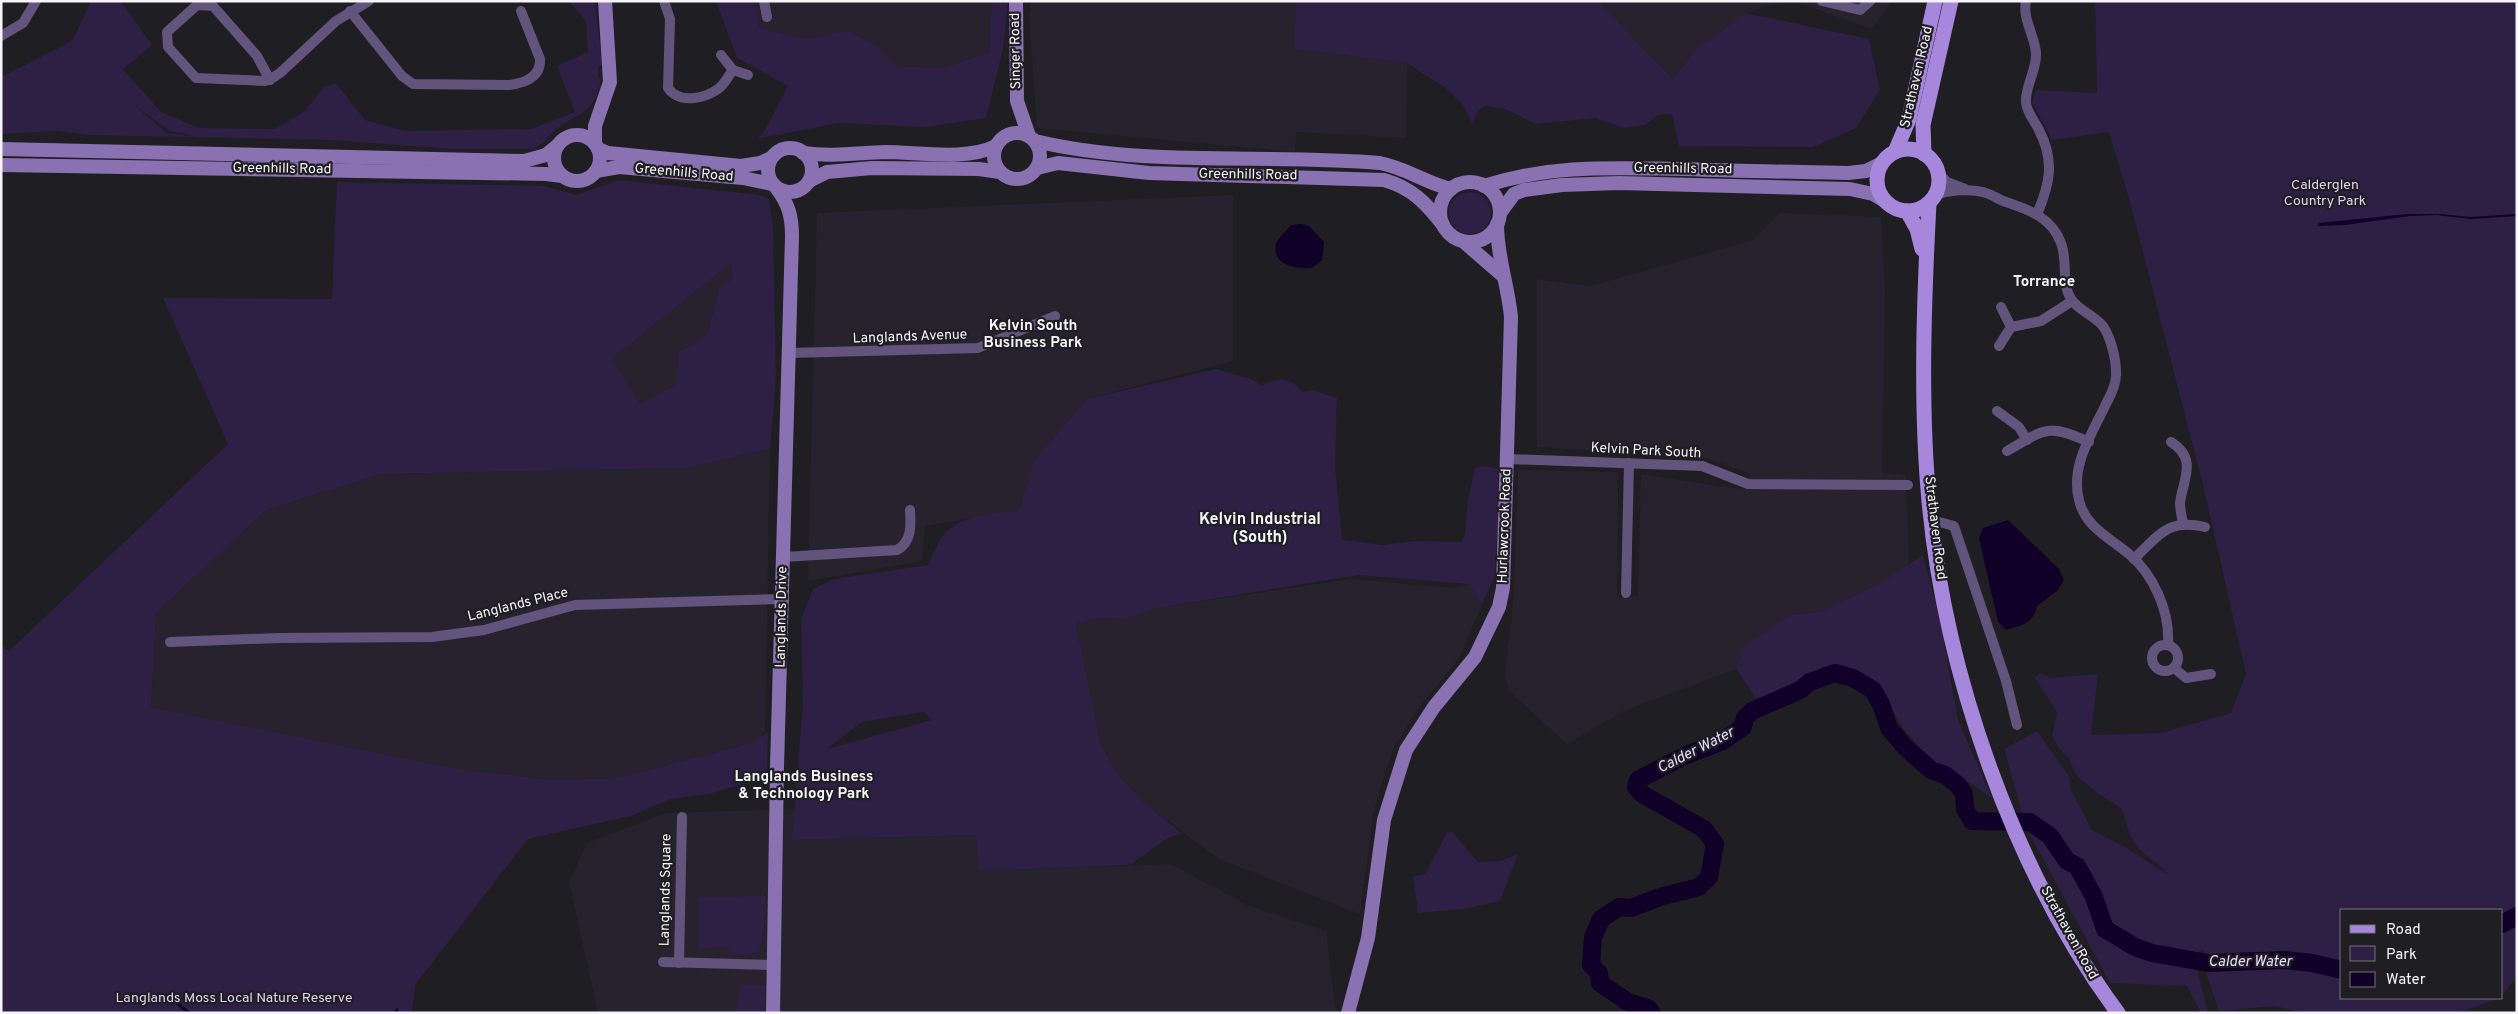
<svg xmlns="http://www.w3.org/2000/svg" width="2518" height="1014" viewBox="0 0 2518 1014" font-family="Overpass,sans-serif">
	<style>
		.built { fill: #27232e }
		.green { fill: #2e1f45; fill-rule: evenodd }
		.water { fill: #110027 }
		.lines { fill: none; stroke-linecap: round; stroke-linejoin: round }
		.stream { stroke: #110027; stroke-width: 3 }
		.river { stroke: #110027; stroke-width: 18 }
		.street { stroke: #62547d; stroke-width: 10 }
		.secondary { stroke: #8971b2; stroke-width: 14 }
		.primary { stroke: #a787dc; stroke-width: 15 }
		.labels { text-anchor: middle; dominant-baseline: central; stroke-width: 4.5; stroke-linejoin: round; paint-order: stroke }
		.street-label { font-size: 14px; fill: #f5f4f8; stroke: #1f1e23 }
		.park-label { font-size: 14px; fill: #ded3f5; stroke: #1f1e23 }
		.neighbourhood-label { font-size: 15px; font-weight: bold; fill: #f5f4f8; stroke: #1f1e23 }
		.water-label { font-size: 15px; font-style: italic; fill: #e6dbfd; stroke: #1f1e23 }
		.quarter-label { font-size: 16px; font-weight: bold; fill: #f5f4f8; stroke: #1f1e23 }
	</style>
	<rect width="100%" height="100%" fill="#1f1e23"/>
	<g class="built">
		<path d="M754,1H992L989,52L944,68L896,66L875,45L849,30L807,39L760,28Z"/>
		<path d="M1032,1H1296L1294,49L1407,63L1406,138L1296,132L1295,152L1037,128L1029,16Z"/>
		<path d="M1598,1H1782L1746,13L1696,49L1673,79Z"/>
		<path d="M1795,1H1892L1871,29Z"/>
		<path d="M1233,195V361L1087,399L1034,460L1019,510L925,526L922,561L808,581L817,213Z"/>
		<path d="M1780,213L1881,217L1885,290L1882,473L1906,475L1909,564L1878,584L1819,612L1790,615L1742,648L1736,669L1623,711L1567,744L1509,691L1505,676L1514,595L1518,470L1618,472L1617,597L1638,596L1641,474L1744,490L1751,474L1702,456L1537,447V279L1590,286L1751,241Z"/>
		<path d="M731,263L732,279L719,288L707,335L679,352L676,384L640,404L611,360Z"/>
		<path d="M770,449L765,733L751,743L617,778L553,780L458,769L151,707L156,613L266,510L381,474L687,468Z"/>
		<path d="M1350,579L1455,588L1470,584L1482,604L1460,657L1421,705L1394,746L1373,813L1360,914L1219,859L1147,805L1119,776L1101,745L1076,624L1099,618L1125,619L1157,608Z"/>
		<path d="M794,809L793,840L976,835L978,871L1171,864L1249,906L1326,931L1335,1006L1340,1013H598L569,882L587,843L666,813Z"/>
	</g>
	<g class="green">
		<path d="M91,1H124L122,3L152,45L123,69L161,112L199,128L275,129L305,111L324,87L336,83L365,120L405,131L531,129L575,112L557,66L588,52L586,21L569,1H595L602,65L598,66V78L601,79C597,110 582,112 559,127C549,134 545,145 532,149H453L331,140L89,135L58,131L1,134V77L72,41ZM134,105L170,131L199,137L167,133Z"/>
		<path d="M716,1H754L760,28L807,39L849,30L875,45L896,66L944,68L989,52L992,1H1008L1003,49L986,118L926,127L839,123L757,139L765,130L788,86L737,58Z"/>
		<path d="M1296,1H1598L1673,79L1696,49L1746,13L1869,39L1880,90L1856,128L1813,147L1679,146L1672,114L1658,115L1645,125L1624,128L1596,118L1536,124L1505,109L1486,106L1479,110L1472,123L1463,105L1447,89L1407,63L1294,49Z"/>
		<path d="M2095,1H2517V977L2502,995V910H2342V998H2499L2459,1013H2303L2275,1006L2219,1011L2206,973L2204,950L2190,954L2189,957L2152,953L2135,947L2105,929L2094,897L2070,855L2030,830L2057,854L2078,878L2101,932L2147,956L2196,966L2208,1013H2201L2187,986L2110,983L2026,827L2004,749L2037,731L2069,776L2071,790L2092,830L2125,847L2170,876C2161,864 2145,857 2135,844C2127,833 2127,819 2121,808L2097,793L2076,775L2069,758L2058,747L2052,736L2057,712L2035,678L2040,673L2051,678L2098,674L2091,735L2161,733L2231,713L2246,674L2203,485L2130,202L2109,132L2052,140L2032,102L2036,90L2097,93Z"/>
		<path d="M619,180L761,195L769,199L773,228L776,378L770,449L687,468L381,474L266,510L156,613L151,707L458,769L553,780L617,778L751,743L768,732L767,773L757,780L709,794L671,799L631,816L528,839L415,985L412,1013H1V645L9,651L228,444L163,298L332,299L337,182L545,186L576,195ZM731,263L732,279L719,288L707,335L679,352L676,384L640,404L612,359Z"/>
		<circle cx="1470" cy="213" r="21"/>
		<path d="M1216,369L1251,379L1262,386C1277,376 1292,377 1302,392L1312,390L1337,398L1335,467L1342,540L1383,545L1416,541L1461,542L1465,534L1468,501L1475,468L1485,466L1498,469V528L1494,579L1482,604L1469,584L1359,575L1158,608L1125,619L1099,618L1076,624L1101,745L1119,776L1147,805L1182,833L1168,838L1130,865L978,871L976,835L792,840L803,703L801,619L813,589L834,579L928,565C932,557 935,548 940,540C955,514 992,514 1019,510L1034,460L1087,399ZM924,712L932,720L827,749L862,722Z"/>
		<path d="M1923,555L1940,621L1958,720L1992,798L1972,784L1934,764L1906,732L1889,705L1852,671L1822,667L1777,701L1755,697L1736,669L1742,648L1790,615L1819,612L1878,584Z"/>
		<path d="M1451,831L1478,862L1501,861L1518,854L1500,901L1465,909L1418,913L1413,877L1425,874L1447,833Z"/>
		<path d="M766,896L764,928L758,953L729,955V947L698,948L699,897Z"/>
		<path d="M741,985H765L764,1013H736Z"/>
	</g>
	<g class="water">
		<path d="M2407,214H2440L2470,217L2517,214V216L2472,219L2436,215L2410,216L2345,225L2318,226V223Z"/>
		<path d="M1302,224L1309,226L1324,242L1322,260L1312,268C1298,269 1271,266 1276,244C1278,238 1286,231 1291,225Z"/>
		<path d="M2008,520L2059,569L2064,580L2057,591L2037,606C2033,624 2022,625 2006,630L1998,622L1979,538L1983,528Z"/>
	</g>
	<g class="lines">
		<g class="stream">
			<path d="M171,998L189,1013"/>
			<path d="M395,1013L397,1010"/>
		</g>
		<g class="river">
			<path d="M2502,924L2517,916"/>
			<path d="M1652,1013L1648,1008L1628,1002L1600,983L1599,973L1591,965L1593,937L1601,919L1619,907L1631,908L1660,897L1699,887L1709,877L1715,844L1704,829L1642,794L1636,787L1638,780L1684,756L1723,741L1743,727L1745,718L1752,711L1800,690L1810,682L1835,673L1853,678L1873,690L1881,704L1889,728L1905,747L1931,770L1945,775L1958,785L1964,794L1965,809L1972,821L2030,822L2050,836L2067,861L2077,866L2081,873L2094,897L2105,929L2135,947L2152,953L2208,963L2285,960L2312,963L2342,970"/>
		</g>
		<g class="street">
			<path d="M664,1L670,19L668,88C679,104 704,99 718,89C725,84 728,76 733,70"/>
			<path d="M764,1L767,17"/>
			<path d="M1822,1L1860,10L1870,1"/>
			<path d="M2026,1C2022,19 2035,36 2036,53C2037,70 2025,86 2026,102C2026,111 2035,122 2039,130C2055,161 2050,184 2037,214"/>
			<path d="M350,11L402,76L413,84L509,85C525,83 541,77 540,59L521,11"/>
			<path d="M1,36L23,23L36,1"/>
			<path d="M721,55L733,70L748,75"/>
			<path d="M270,80L257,56L213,6L197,5L167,32L168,47L196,78L265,81C271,79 275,77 280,73L336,21L369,1"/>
			<path d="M1937,171L1947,182L1965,189"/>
			<path d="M1934,196C1948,190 1971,188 1986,193C1993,195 1999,200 2006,202C2030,210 2052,218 2061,243C2068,261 2061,283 2071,299C2077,309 2091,314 2100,323C2110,332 2116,359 2116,372C2117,383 2111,395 2106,404C2092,434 2070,466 2079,500C2085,527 2110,538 2129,554C2154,575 2170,612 2168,644"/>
			<path d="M2011,327L2041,321L2072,301"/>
			<path d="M1999,346L2011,327L2001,307"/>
			<path d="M790,353L978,348L1055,316"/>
			<path d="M1997,411L2019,427L2027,440"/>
			<path d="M2171,442C2198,459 2183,479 2180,503C2180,510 2182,517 2183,523"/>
			<path d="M2007,451C2045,429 2047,423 2089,442"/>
			<path d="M1508,459L1702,466L1748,484L1908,485"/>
			<path d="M1932,520L1954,526L2006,681L2017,725"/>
			<path d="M784,557L897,550C912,542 911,525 910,510"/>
			<path d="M2134,559C2159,535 2168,518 2205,527"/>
			<path d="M1626,593L1629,463"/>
			<path d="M170,642L279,638L432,637L484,630L575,605L783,599"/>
			<circle cx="2165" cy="658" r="13"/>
			<path d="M2174,668L2186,678L2211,674"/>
			<path d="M663,962L774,965"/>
			<path d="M679,963L682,817"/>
		</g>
		<g class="secondary">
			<path d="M1016,1L1017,101L1029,136"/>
			<circle cx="1017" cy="156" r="23"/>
			<circle cx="577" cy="158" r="23"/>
			<path d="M1035,141C1149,168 1265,153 1380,163C1406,168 1426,183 1451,189"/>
			<path d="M595,144V126L610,82L605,1"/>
			<circle cx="790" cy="170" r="22"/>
			<path d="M1,149L524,161L546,155L557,146"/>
			<path d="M598,149L608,153L741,166L760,163L771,158"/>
			<path d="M803,153C831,157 857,153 885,152C918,152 966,161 996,146"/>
			<path d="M1,165L546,174L562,176"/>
			<path d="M1037,168L1058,163L1149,173L1384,180C1412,188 1426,203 1443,225"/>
			<path d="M596,171L619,167L743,178L772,184"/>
			<path d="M809,181L827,172L872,168L979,169L1000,172"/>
			<circle cx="1470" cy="212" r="30"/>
			<path d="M1484,186C1553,164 1613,168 1684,169C1739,171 1793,172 1848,173L1866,171L1882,163"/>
			<path d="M1500,213L1514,194L1524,190L1562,185L1619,183L1850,189L1873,194L1888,203"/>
			<path d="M1464,242L1502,275"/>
			<path d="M773,1013L777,767L792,236C792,218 789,204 777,189"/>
			<path d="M1348,1013L1368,938L1384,820L1406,750L1434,707L1475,657L1499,607L1503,588L1511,317C1508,285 1497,257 1497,224"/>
		</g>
		<g class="primary">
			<circle cx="1908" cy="180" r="31"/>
			<path d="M1895,152L1909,119L1935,1"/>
			<path d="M1924,154L1923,125L1951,1"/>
			<path d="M1929,203C1924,300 1920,404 1929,501C1945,675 2014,872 2118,1013"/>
			<path d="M1907,211L1917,229L1922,249"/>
		</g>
	</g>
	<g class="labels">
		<g class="street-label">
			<text transform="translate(1016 51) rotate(-91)">Singer Road</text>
			<text transform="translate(1917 77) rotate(-77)">Strathaven Road</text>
			<text transform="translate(282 169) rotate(1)">Greenhills Road</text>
			<text transform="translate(1683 169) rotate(1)">Greenhills Road</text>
			<text transform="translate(684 173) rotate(5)">Greenhills Road</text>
			<text transform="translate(1248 175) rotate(1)">Greenhills Road</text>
			<text transform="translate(910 337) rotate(-2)">Langlands Avenue</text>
			<text transform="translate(1646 451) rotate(3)">Kelvin Park South</text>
			<text transform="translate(1505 526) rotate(-88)">Hurlawcrook Road</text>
			<text transform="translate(1935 528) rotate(83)">Strathaven Road</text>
			<text transform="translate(518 605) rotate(-14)">Langlands Place</text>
			<text transform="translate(782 617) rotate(-89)">Langlands Drive</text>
			<text transform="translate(666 890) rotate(-89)">Langlands Square</text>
			<text transform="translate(2069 933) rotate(61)">Strathaven Road</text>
		</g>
		<g class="park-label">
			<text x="2325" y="185">Calderglen<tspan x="2325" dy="16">Country Park</tspan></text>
			<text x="234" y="998">Langlands Moss Local Nature Reserve</text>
		</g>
		<g class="neighbourhood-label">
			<text x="2044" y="282">Torrance</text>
			<text x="1033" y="326">Kelvin South<tspan x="1033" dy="17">Business Park</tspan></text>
			<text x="804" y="777">Langlands Business<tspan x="804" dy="17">&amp; Technology Park</tspan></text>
		</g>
		<g class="water-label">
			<text transform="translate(1696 751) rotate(-27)">Calder Water</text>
			<text x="2250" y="962">Calder Water</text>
		</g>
		<g class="quarter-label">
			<text x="1260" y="520">Kelvin Industrial<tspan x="1260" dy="18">(South)</tspan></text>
		</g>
	</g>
	<rect width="2518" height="1014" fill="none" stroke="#f5f4f8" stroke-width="5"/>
	<rect x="2340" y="909" width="162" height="90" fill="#1f1e23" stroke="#757478"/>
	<rect x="2350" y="925" width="25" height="8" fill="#a787dc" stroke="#757478"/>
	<text x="2386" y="934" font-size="15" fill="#f5f4f8">Road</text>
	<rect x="2350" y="946" width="25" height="15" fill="#2e1f45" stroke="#757478"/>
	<text x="2386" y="959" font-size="15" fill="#f5f4f8">Park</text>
	<rect x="2350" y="972" width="25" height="15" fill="#110027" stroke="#757478"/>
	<text x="2386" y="984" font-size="15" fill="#f5f4f8">Water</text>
</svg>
